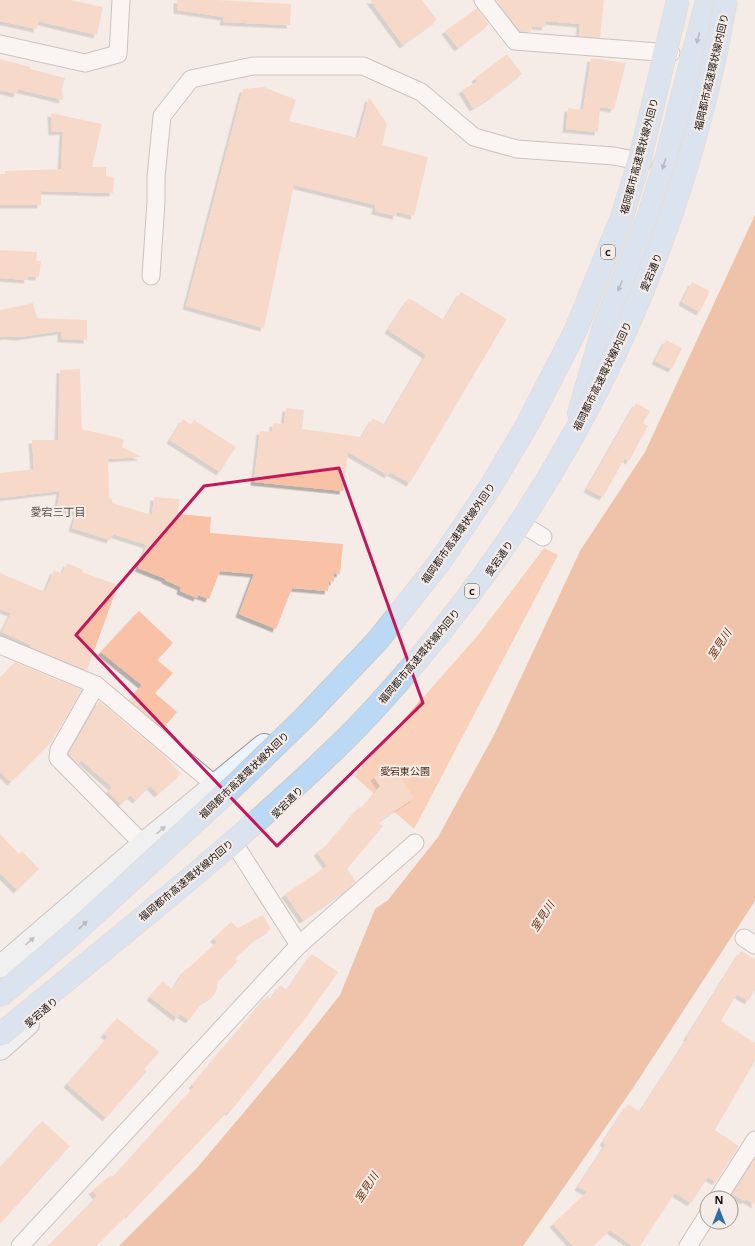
<svg xmlns="http://www.w3.org/2000/svg" width="755" height="1246" viewBox="0 0 755 1246" font-family="'Noto Sans','Noto Sans JP',sans-serif">
	<style>
		.green { fill: #fdad84 }
		.water { fill: #e68f61 }
		.building { fill: #f9c2a6; filter: url(#shadow) }
		.lines { fill: none; stroke-linecap: round; stroke-linejoin: round }
		.street-casing { stroke: #988f8b; stroke-width: 19 }
		.secondary-casing { stroke: #988f8b; stroke-width: 24 }
		.highway-casing { stroke: #cbcbca; stroke-width: 24 }
		.street { stroke: #fff; stroke-width: 17 }
		.secondary { stroke: #ebf3fc; stroke-width: 22 }
		.highway { stroke: #bbd8f5; stroke-width: 22 }
		.highway-bridge-casing { stroke: #cbcbca; stroke-width: 24; stroke-linecap: butt }
		.highway-bridge { stroke: #bbd8f5; stroke-width: 22 }
		.oneway { fill: #707e8e }
		.oneway2 { fill: #8a8d91 }
		.marked { fill: none; stroke: #c2185b; stroke-width: 3; stroke-linejoin: round }
		.labels { text-anchor: middle; dominant-baseline: central; stroke-width: 4; stroke-linejoin: round; paint-order: stroke }
		.shield { fill: #f6ece7; stroke: #585350; stroke-width: 1 }
		.shield-label { font-size: 9px; font-weight: bold; fill: #14110f }
		.street-label { font-size: 10px; fill: #14110f; stroke: #f6ece7 }
		.park-label { font-size: 10px; fill: #4b2815; stroke: #f6ece7 }
		.neighbourhood-label { font-size: 11px; fill: #534b47; stroke: #f6ece7 }
		.water-label { font-size: 11px; font-style: italic; fill: #69310f; stroke: #f6ece7 }
	</style>
	<defs>
		<filter id="shadow"><feDropShadow dx="-3.5" dy="3.5" stdDeviation="0" flood-color="#0004"/></filter>
	</defs>
	<rect width="100%" height="100%" fill="#f6ece7"/>
	<path class="green" d="M544,548L558,555L414,829L354,776L479,634Z"/>
	<path class="water" d="M755,215V901L633,1088L523,1246H119L196,1169L294,1053L340,995L375,909L388,900L438,837L495,733L580,551L645,452Z"/>
	<g class="building">
		<path d="M0,0H70L103,7L97,35L38,21L37,29L0,21Z"/>
		<path d="M177,0H218L291,4L290,25L223,22L224,17L177,10Z"/>
		<path d="M370,0H422L437,20L403,45Z"/>
		<path d="M496,0H604L600,38L579,36L580,24L546,21L545,27L532,26L531,32L520,31Z"/>
		<path d="M477,8L489,24L458,48L445,31Z"/>
		<path d="M507,54L522,74L491,97L473,108L462,90L477,82L475,78Z"/>
		<path d="M591,58L626,63L614,109L600,107L598,132L566,129L568,108L583,110Z"/>
		<path d="M0,59L30,67V69L65,78L62,89L63,100L18,89L17,94L0,90Z"/>
		<path d="M264,87L296,100L289,121L358,138L369,97L387,124L382,145L428,157L414,216L397,212L396,216L375,211L376,205L294,185L264,328L186,306L243,89Z"/>
		<path d="M51,113L102,124L92,167H106V176L114,177L113,193L41,191V205H0V174H5V171L61,169L63,131L52,132Z"/>
		<path d="M0,250L37,252L36,261H41L39,277L27,276L28,280L0,278Z"/>
		<path d="M692,282L710,291L700,312L682,302Z"/>
		<path d="M461,292L507,319L410,483L390,472L388,475L348,452L343,491L254,482L260,431L272,432L273,423L284,424L286,408L304,410L302,429L362,437L373,418L385,425L426,355L388,330L409,298L444,320Z"/>
		<path d="M33,303L37,318L87,320V340L61,339V331L19,337L8,336L0,337V310Z"/>
		<path d="M666,340L682,348L672,369L655,361Z"/>
		<path d="M80,369L82,429L124,439L122,447L142,457L108,459L109,498L112,499V503L152,515L154,497L179,499L178,514L211,517L210,533L343,544L340,574L334,573V582L329,581L328,591L292,588L276,629L239,614L254,574L220,571L209,599L198,595L197,598L180,591L181,587L165,580L166,579L138,568L147,545L113,534L110,540L72,528L77,512L57,509L60,491L0,498V473L34,469L32,440H57L58,445L60,370Z"/>
		<path d="M636,403L650,411L643,423L648,426L629,461L625,458L603,497L587,489Z"/>
		<path d="M183,419L191,425L194,420L236,447L220,472L170,440Z"/>
		<path d="M67,563L83,570L82,572L118,585L87,670L30,647L31,645L2,632L11,613L0,609V573L45,592L54,570L62,574Z"/>
		<path d="M139,611L173,643L157,660L173,673L155,693L177,712L163,728L129,700L142,685L101,652Z"/>
		<path d="M15,662L82,690L52,741L11,782L0,772V678Z"/>
		<path d="M99,701L166,757L181,774L158,794L150,786L136,800L130,795L121,804L108,792L112,787L81,760L78,764L69,754Z"/>
		<path d="M392,765L414,798L378,822L383,826L347,869L356,882L342,893L303,920L285,894L327,866L317,852L328,844L359,807L361,809L380,786L374,777Z"/>
		<path d="M0,834L19,854L22,851L39,869L17,890L0,873Z"/>
		<path d="M263,915L271,929L258,937L235,958L238,961L218,981L217,989L214,995L203,1002L189,1020L180,1014L177,1018L150,997L163,981L173,990L184,971L192,965L217,942L214,938L231,922L238,928Z"/>
		<path d="M741,951L755,959V990L748,1001L737,994L721,1021L755,1043V1061L715,1130L739,1146L716,1182L708,1177L691,1203L675,1193L640,1246H633L610,1230L593,1246H573L553,1224L587,1192L578,1187L606,1144L603,1142L628,1104L640,1112L688,1038L687,1037Z"/>
		<path d="M312,954L338,972L308,1015L230,1112L228,1111L129,1215L128,1214L96,1246H48L97,1196L92,1191L111,1175L113,1177L194,1087L192,1085L267,996L271,999L280,985L287,990Z"/>
		<path d="M117,1018L159,1052L144,1069L147,1071L106,1118L67,1084L108,1037L104,1034Z"/>
		<path d="M42,1121L70,1146L0,1224V1168Z"/>
		<path d="M755,1159V1205L746,1199L744,1201L733,1194Z"/>
	</g>
	<g class="lines">
		<defs>
			<g id="street">
				<path d="M483,0L515,41L671,53"/>
				<path d="M0,44L85,63L118,54L121,0"/>
				<path d="M151,276L156,202V177L162,116L191,79L253,66H363L421,92L474,137L517,149L614,156L643,162"/>
				<path d="M522,524L543,537"/>
				<path d="M0,645L96,685L215,785"/>
				<path d="M96,685L59,750L58,758L143,844"/>
				<path d="M239,851L299,945"/>
				<path d="M744,938L755,945"/>
				<path d="M718,1198L755,1140"/>
				<path d="M20,1246L299,945L415,843"/>
				<path d="M688,1246L707,1216"/>
			</g>
			<g id="secondary">
				<path d="M0,967L143,844L264,745"/>
				<path d="M0,1049L28,1024"/>
			</g>
			<path id="highway" d="M579,413L604,326L648,218L667,156L707,0"/>
		</defs>
		<use href="#street" class="street-casing"/>
		<use href="#secondary" class="secondary-casing"/>
		<use href="#highway" class="highway-casing"/>
		<use href="#street" class="street"/>
		<use href="#secondary" class="secondary"/>
		<use href="#highway" class="highway"/>
		<defs>
			<g id="highway-bridge">
				<path d="M0,996L74,933L235,785L305,717L378,640L439,563L491,486L527,425L575,332L622,217L640,159L678,0"/>
				<path d="M0,1035C112,942 228,852 333,751C372,714 408,672 442,630C591,444 685,234 726,0"/>
			</g>
		</defs>
		<use href="#highway-bridge" class="highway-bridge-casing"/>
		<use href="#highway-bridge" class="highway-bridge"/>
	</g>
	<defs><path id="oneway-solid" d="M-6-.8H1V-3.2L6.5 0L1 3.2V.8H-6Z"/></defs>
	<g class="oneway">
		<use href="#oneway-solid" transform="translate(698 38) rotate(105)"/>
		<use href="#oneway-solid" transform="translate(664 164) rotate(107)"/>
		<use href="#oneway-solid" transform="translate(620 286) rotate(112)"/>
		<use href="#oneway-solid" transform="translate(83 925) rotate(-43)"/>
	</g>
	<g class="oneway2">
		<use href="#oneway-solid" transform="translate(161 830) rotate(-40)"/>
		<use href="#oneway-solid" transform="translate(30 941) rotate(-41)"/>
	</g>
	<path d="M0 0H755V1246H0ZM339,468L423,703L277,846L76,635L204,486Z" fill="#f6ece7" fill-opacity=".55" fill-rule="evenodd"/>
	<path class="marked" d="M339,468L423,703L277,846L76,635L204,486Z"/>
	<g class="labels">
		<g class="shield">
			<rect x="601" y="245" width="14" height="14" rx="3"/>
			<rect x="465" y="584" width="14" height="14" rx="3"/>
		</g>
		<g class="shield-label">
			<text x="608" y="252">C</text>
			<text x="472" y="591">C</text>
		</g>
		<g class="street-label">
			<text transform="translate(711 72) rotate(-77)">福岡都市高速環状線内回り</text>
			<text transform="translate(639 156) rotate(-75)">福岡都市高速環状線外回り</text>
			<text transform="translate(651 272) rotate(-67)">愛宕通り</text>
			<text transform="translate(602 376) rotate(-64)">福岡都市高速環状線内回り</text>
			<text transform="translate(458 533) rotate(-55)">福岡都市高速環状線外回り</text>
			<text transform="translate(499 558) rotate(-55)">愛宕通り</text>
			<text transform="translate(419 656) rotate(-50)">福岡都市高速環状線内回り</text>
			<text transform="translate(244 775) rotate(-44)">福岡都市高速環状線外回り</text>
			<text transform="translate(287 802) rotate(-45)">愛宕通り</text>
			<text transform="translate(186 880) rotate(-40)">福岡都市高速環状線内回り</text>
			<text transform="translate(41 1012) rotate(-41)">愛宕通り</text>
		</g>
		<g class="park-label">
			<text x="405" y="771">愛宕東公園</text>
		</g>
		<g class="neighbourhood-label">
			<text x="58" y="511">愛宕三丁目</text>
		</g>
		<g class="water-label">
			<text transform="translate(719 644) rotate(-57)">室見川</text>
			<text transform="translate(542 916) rotate(-57)">室見川</text>
			<text transform="translate(366 1187) rotate(-57)">室見川</text>
		</g>
	</g>
	<g transform="translate(719 1210)"><circle r="19" fill="#f6ece7" stroke="#9c9491"/>
	<path d="M0-3L7 15L0 10L-7 15Z" fill="#306fa6"/>
	<text y="-6" font-size="11" font-weight="bold" text-anchor="middle" fill="#14110f">N</text>
	</g>
</svg>
